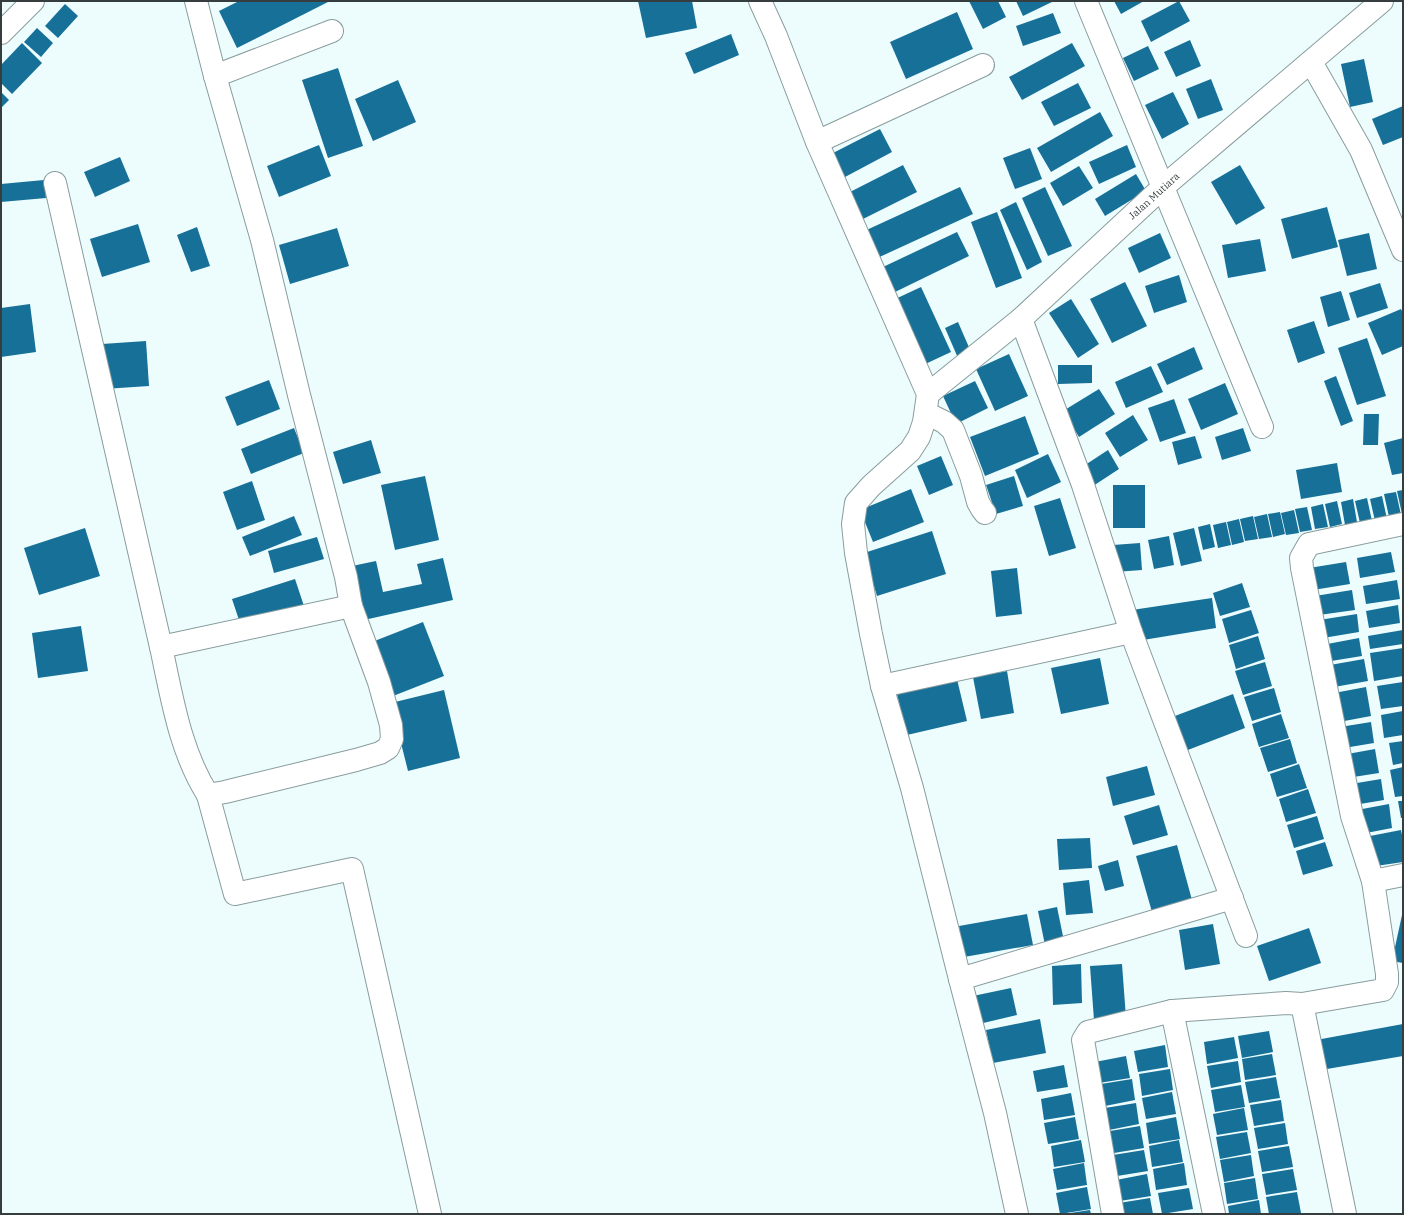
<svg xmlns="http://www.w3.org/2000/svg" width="1404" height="1215" viewBox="0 0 1404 1215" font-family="'IBM Plex Serif',serif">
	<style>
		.building { fill: #177098 }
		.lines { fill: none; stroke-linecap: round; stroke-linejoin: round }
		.minor-casing { stroke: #899c9d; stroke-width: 24 }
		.tertiary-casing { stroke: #899c9d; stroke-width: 24 }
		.minor { stroke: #fff; stroke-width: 22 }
		.tertiary { stroke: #fff; stroke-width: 22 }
		.labels { text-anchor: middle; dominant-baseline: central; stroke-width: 4; stroke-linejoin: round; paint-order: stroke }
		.street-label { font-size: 10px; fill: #353d3e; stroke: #fff }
	</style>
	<rect width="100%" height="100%" fill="#edfdfe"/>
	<g class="building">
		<path d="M239,1H328V2L237,48L219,11Z"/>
		<path d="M638,1H692L697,28L646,38Z"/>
		<path d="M969,1H998L1006,17L983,29Z"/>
		<path d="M1016,1H1054L1023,16Z"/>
		<path d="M1114,1H1144L1121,14Z"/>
		<path d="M1179,1L1190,21L1151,42L1141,21Z"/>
		<path d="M65,4L78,16L58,38L45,26Z"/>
		<path d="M957,12L973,49L906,79L890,42Z"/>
		<path d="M1053,13L1061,33L1023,46L1016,26Z"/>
		<path d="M37,28L53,43L41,57L24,42Z"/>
		<path d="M731,34L739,55L694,74L685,53Z"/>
		<path d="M1190,40L1201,66L1176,77L1164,52Z"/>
		<path d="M22,43L42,63L12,94L1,83V65Z"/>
		<path d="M1072,43L1085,66L1022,100L1009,77Z"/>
		<path d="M1148,46L1159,69L1134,81L1123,58Z"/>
		<path d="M1364,59L1373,102L1350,107L1341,64Z"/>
		<path d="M338,68L363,146L328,158L302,80Z"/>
		<path d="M1211,79L1223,110L1198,119L1186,89Z"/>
		<path d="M398,80L416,122L373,141L355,99Z"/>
		<path d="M1078,83L1091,108L1054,126L1041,102Z"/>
		<path d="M1,92L9,100L1,108Z"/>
		<path d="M1173,92L1189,124L1162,139L1145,105Z"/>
		<path d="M1403,106V137L1383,145L1372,119Z"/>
		<path d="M1100,112L1113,136L1051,172L1037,148Z"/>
		<path d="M880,129L892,152L845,177L833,153Z"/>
		<path d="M319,145L331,176L279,197L267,166Z"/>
		<path d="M1127,145L1136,167L1099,184L1089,162Z"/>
		<path d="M1030,148L1042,179L1015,189L1003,158Z"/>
		<path d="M120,157L130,181L95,197L84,172Z"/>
		<path d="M903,165L917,192L863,219L850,192Z"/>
		<path d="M1240,165L1265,208L1236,225L1211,182Z"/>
		<path d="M1079,166L1093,188L1063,206L1050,183Z"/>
		<path d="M1136,174L1146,191L1105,216L1095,199Z"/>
		<path d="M44,180L46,198L1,202V184Z"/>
		<path d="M960,187L973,214L873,260L860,233Z"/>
		<path d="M1045,187L1072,246L1048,256L1022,198Z"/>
		<path d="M1016,202L1042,262L1027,270L1000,210Z"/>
		<path d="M1327,207L1338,247L1292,259L1281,219Z"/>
		<path d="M997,212L1022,278L996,288L971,222Z"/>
		<path d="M138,224L150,262L102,277L90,239Z"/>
		<path d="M197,227L210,266L191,272L177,235Z"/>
		<path d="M337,228L349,266L290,284L279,245Z"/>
		<path d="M957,232L969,256L895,292L883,267Z"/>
		<path d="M1160,233L1171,258L1139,273L1128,248Z"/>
		<path d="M1369,233L1377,269L1347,276L1338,240Z"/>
		<path d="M1260,239L1266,271L1228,278L1222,245Z"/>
		<path d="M1179,275L1187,302L1154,313L1145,286Z"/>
		<path d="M1125,282L1147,326L1112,343L1090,299Z"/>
		<path d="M1380,283L1388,308L1357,318L1349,293Z"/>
		<path d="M921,287L951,352L921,366L891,301Z"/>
		<path d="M1341,291L1350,320L1328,327L1320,297Z"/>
		<path d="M1071,299L1099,344L1078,358L1049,313Z"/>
		<path d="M30,304L36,352L1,357V308Z"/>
		<path d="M1401,309L1403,313V346L1382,355L1368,323Z"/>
		<path d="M1314,321L1325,353L1298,363L1287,330Z"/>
		<path d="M958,322L971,352L958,358L945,328Z"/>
		<path d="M1367,338L1386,396L1357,405L1338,348Z"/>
		<path d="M146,341L149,386L104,389L102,344Z"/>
		<path d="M1194,347L1203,369L1167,385L1157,364Z"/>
		<path d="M1009,354L1028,396L995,411L976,369Z"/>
		<path d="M1058,365H1092V383L1058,384Z"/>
		<path d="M1151,366L1163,392L1126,408L1115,382Z"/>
		<path d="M1336,376L1353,421L1341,426L1324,381Z"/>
		<path d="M269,380L280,409L237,426L225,397Z"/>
		<path d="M975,381L988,408L956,424L943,396Z"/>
		<path d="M1225,383L1238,414L1201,430L1188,399Z"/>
		<path d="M1099,389L1115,414L1079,437L1063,411Z"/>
		<path d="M1174,399L1186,433L1160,442L1148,408Z"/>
		<path d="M1364,414H1379L1378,445H1363Z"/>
		<path d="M1133,415L1148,440L1120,457L1105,433Z"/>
		<path d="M1025,416L1039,454L985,476L970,437Z"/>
		<path d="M294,428L304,453L251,474L241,449Z"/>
		<path d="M1243,428L1251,451L1222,460L1215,437Z"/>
		<path d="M1195,436L1202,458L1178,465L1172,442Z"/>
		<path d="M1403,438V473L1392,475L1384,443Z"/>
		<path d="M371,440L381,473L343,484L333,452Z"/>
		<path d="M1108,450L1119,469L1090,488L1079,469Z"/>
		<path d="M1048,454L1061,482L1027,498L1015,470Z"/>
		<path d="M941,456L953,485L929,495L917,466Z"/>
		<path d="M1337,463L1342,492L1301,499L1296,470Z"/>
		<path d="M425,476L439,540L395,550L381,485Z"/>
		<path d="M1014,476L1023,506L996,514L986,485Z"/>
		<path d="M252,481L265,520L237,530L223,492Z"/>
		<rect x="1113" y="485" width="32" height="43"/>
		<path d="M911,489L924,522L873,542L860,510Z"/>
		<path d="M1403,490V514H1402L1397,491Z"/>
		<path d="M1396,492L1401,515L1389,517L1384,494Z"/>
		<path d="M1382,496L1387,519L1375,521L1370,499Z"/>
		<path d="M1060,498L1076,548L1049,556L1034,506Z"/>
		<path d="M1367,498L1372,521L1360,523L1355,501Z"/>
		<path d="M1353,499L1357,522L1345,525L1341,502Z"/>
		<path d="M1337,501L1342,524L1330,527L1325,504Z"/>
		<path d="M1323,504L1328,527L1315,529L1311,507Z"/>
		<path d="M1307,507L1312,530L1300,532L1295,509Z"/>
		<path d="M1294,510L1299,533L1286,535L1281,513Z"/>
		<path d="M1280,512L1285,534L1273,537L1268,514Z"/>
		<path d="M1267,514L1272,537L1259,539L1254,517Z"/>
		<path d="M294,516L302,535L250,556L242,537Z"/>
		<path d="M1253,516L1258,539L1245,541L1240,519Z"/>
		<path d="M1239,519L1244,542L1232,545L1227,522Z"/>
		<path d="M1226,522L1231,545L1218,548L1213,525Z"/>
		<path d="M1210,524L1215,547L1203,550L1198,527Z"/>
		<path d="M85,528L100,576L39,595L24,548Z"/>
		<path d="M1194,528L1202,561L1181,566L1173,533Z"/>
		<path d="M932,531L946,574L877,596L864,553Z"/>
		<path d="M1169,536L1174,565L1154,569L1148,540Z"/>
		<path d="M317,537L324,559L274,573L268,551Z"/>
		<path d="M1140,543L1142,570L1115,572L1113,545Z"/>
		<path d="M1391,552L1395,572L1360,578L1357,558Z"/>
		<path d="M443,558L453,600L364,620L352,566L376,561L383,592L422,584L417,564Z"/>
		<path d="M1346,562L1350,584L1313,590L1309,568Z"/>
		<path d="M1017,568L1022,614L996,617L991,571Z"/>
		<path d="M295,579L304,606L241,626L232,599Z"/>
		<path d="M1397,580L1400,599L1366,604L1363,586Z"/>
		<path d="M1242,583L1250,607L1220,616L1213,593Z"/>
		<path d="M1352,590L1355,610L1319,615L1315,596Z"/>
		<path d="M1212,598L1216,628L1137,641L1132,610Z"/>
		<path d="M1398,605L1400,623L1369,628L1366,611Z"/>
		<path d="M1251,610L1259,633L1229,643L1222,619Z"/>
		<path d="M1357,614L1359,632L1323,638L1319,620Z"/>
		<path d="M423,622L444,676L393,696L372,642Z"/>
		<path d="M81,626L88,671L38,678L32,633Z"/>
		<path d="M1403,630V644L1370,649L1368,636Z"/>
		<path d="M1258,636L1265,659L1236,669L1229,645Z"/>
		<path d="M1359,638L1362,656L1325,662L1322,645Z"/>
		<path d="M1403,648V676L1374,681L1370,653Z"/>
		<path d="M1100,658L1109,704L1061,714L1051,668Z"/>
		<path d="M1364,659L1368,681L1334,687L1330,665Z"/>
		<path d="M1265,662L1272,686L1243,695L1235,671Z"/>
		<path d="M1007,671L1014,713L981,719L973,677Z"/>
		<path d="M956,675L967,721L907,735L896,690Z"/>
		<path d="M1403,682V706L1381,709L1377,686Z"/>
		<path d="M1366,687L1371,716L1339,722L1334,693Z"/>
		<path d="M1274,688L1281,712L1252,721L1244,697Z"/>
		<path d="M444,690L460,758L408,771L391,703Z"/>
		<path d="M1233,694L1245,728L1180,753L1167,719Z"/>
		<path d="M1403,711V735L1384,738L1381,715Z"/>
		<path d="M1281,714L1289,738L1259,747L1252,724Z"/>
		<path d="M1371,722L1374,743L1344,748L1340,727Z"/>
		<path d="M1290,739L1297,763L1268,772L1260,748Z"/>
		<path d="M1403,741V763L1393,765L1389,743Z"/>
		<path d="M1375,749L1379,773L1347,778L1342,755Z"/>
		<path d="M1299,764L1307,788L1277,797L1270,774Z"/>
		<path d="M1147,766L1155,795L1113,806L1106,777Z"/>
		<path d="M1403,767V796L1395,797L1390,770Z"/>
		<path d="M1381,779L1384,800L1354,805L1351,784Z"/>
		<path d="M1308,789L1316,813L1286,822L1279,799Z"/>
		<path d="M1398,801H1403V818H1401Z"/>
		<path d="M1389,804L1392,828L1361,834L1357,810Z"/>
		<path d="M1159,805L1168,835L1133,845L1124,816Z"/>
		<path d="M1317,816L1324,839L1294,848L1287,825Z"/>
		<path d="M1401,830L1403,840V862L1376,866L1370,836Z"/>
		<path d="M1090,838L1092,868L1059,870L1057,839Z"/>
		<path d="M1325,842L1333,866L1303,875L1296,851Z"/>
		<path d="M1177,845L1192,900L1152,912L1136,856Z"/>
		<path d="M1118,860L1124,886L1105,891L1098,866Z"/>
		<path d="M1089,880L1093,913L1066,915L1063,883Z"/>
		<path d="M1057,907L1064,941L1045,945L1038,911Z"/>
		<path d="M1027,914L1033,945L964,957L959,926Z"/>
		<path d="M1402,915H1403V963L1392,961Z"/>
		<path d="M1213,924L1220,964L1185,970L1179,930Z"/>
		<path d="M1309,928L1321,963L1269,981L1257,946Z"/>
		<path d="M1081,964L1082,1003L1053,1005L1052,966Z"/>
		<path d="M1122,964L1126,1018L1094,1020L1090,966Z"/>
		<path d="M1011,988L1017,1015L979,1024L973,996Z"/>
		<path d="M1040,1019L1046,1053L993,1063L986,1030Z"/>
		<path d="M1403,1024V1056L1321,1070L1316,1040Z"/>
		<path d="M1269,1031L1273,1052L1242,1058L1238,1036Z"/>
		<path d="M1234,1037L1238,1058L1207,1064L1204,1042Z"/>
		<path d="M1165,1045L1168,1067L1138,1072L1134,1051Z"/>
		<path d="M1272,1054L1276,1075L1245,1080L1242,1059Z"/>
		<path d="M1126,1056L1130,1078L1099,1083L1095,1062Z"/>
		<path d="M1238,1061L1241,1082L1211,1088L1207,1066Z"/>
		<path d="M1064,1065L1068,1087L1037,1092L1033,1071Z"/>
		<path d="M1170,1069L1173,1090L1142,1096L1139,1074Z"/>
		<path d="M1276,1077L1280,1098L1249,1103L1245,1082Z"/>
		<path d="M1132,1079L1135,1100L1105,1106L1101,1084Z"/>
		<path d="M1241,1085L1245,1107L1215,1112L1211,1090Z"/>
		<path d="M1172,1092L1176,1114L1146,1119L1142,1098Z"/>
		<path d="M1071,1093L1075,1115L1044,1120L1041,1099Z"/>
		<path d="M1281,1100L1284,1121L1254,1126L1250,1105Z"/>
		<path d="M1136,1103L1139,1124L1109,1130L1105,1108Z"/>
		<path d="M1244,1108L1248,1130L1217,1135L1213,1114Z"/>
		<path d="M1075,1117L1079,1139L1048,1144L1044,1123Z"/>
		<path d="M1176,1117L1180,1139L1149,1144L1146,1123Z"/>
		<path d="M1285,1123L1288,1144L1258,1149L1254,1128Z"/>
		<path d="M1140,1126L1144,1148L1114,1153L1110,1131Z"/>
		<path d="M1247,1132L1251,1153L1220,1159L1216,1137Z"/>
		<path d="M1081,1140L1085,1162L1054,1167L1051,1146Z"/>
		<path d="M1179,1140L1183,1162L1152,1167L1149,1146Z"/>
		<path d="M1289,1146L1293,1167L1262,1172L1258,1151Z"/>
		<path d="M1144,1150L1148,1171L1117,1176L1113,1155Z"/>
		<path d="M1251,1155L1254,1176L1224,1182L1220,1160Z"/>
		<path d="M1084,1163L1087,1185L1057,1190L1053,1169Z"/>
		<path d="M1184,1163L1187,1185L1156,1190L1153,1169Z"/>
		<path d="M1293,1169L1297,1190L1266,1195L1262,1174Z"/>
		<path d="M1147,1174L1151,1196L1120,1201L1116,1180Z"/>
		<path d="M1255,1178L1258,1199L1227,1204L1224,1183Z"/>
		<path d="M1087,1187L1091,1209L1060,1214L1056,1193Z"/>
		<path d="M1189,1188L1193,1209L1162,1214L1158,1193Z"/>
		<path d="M1297,1192L1301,1213L1269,1214L1266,1197Z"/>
		<path d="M1150,1198L1153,1214H1121L1119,1203Z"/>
		<path d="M1259,1200L1261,1214H1229L1228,1206Z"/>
		<path d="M1090,1210L1091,1214H1070V1213Z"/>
	</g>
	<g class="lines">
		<defs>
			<g id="minor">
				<path d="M760,1L776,36L817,142L928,394L924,422L919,437L910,451L871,486L856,503L853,524L856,553L871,634L882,686L912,788L960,979L995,1113L1017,1214"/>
				<path d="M1086,1L1262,427"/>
				<path d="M1311,62L1361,150L1403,250"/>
				<path d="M215,76L332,31"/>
				<path d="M817,142L983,65"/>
				<path d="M55,183L161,647L351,606L346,577L299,395L262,240L215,76L196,1"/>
				<path d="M1021,319L1083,485L1131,632L1246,936"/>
				<path d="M928,394L1021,319L1163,187L1382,1"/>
				<path d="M926,413L944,422L953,430L971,476L978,502L982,509L985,513"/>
				<path d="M161,647C172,698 180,751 208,795L225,792L356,760L380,753L388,748L392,739L391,725L379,682L351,606"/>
				<path d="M882,686L1131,632"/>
				<path d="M208,795L235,894L352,869L430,1214"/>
				<path d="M1373,881L1403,875"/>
				<path d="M960,979L1232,898"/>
				<path d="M1302,1004L1345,1214"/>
				<path d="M1172,1011L1214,1214"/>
				<path d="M1113,1214L1083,1040L1088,1032L1172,1011L1286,1003L1302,1004L1383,990L1387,982V974L1373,881L1352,816L1302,568L1301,558L1309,544L1403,524"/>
			</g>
			<path id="tertiary" d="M1,33L33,1"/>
		</defs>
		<use href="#minor" class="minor-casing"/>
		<use href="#tertiary" class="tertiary-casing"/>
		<use href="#minor" class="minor"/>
		<use href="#tertiary" class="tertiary"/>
	</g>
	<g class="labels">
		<g class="street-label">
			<text transform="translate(1154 196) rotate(-42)">Jalan Mutiara</text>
		</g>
	</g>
	<rect width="1404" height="1215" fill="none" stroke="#353d3e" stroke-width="4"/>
</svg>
